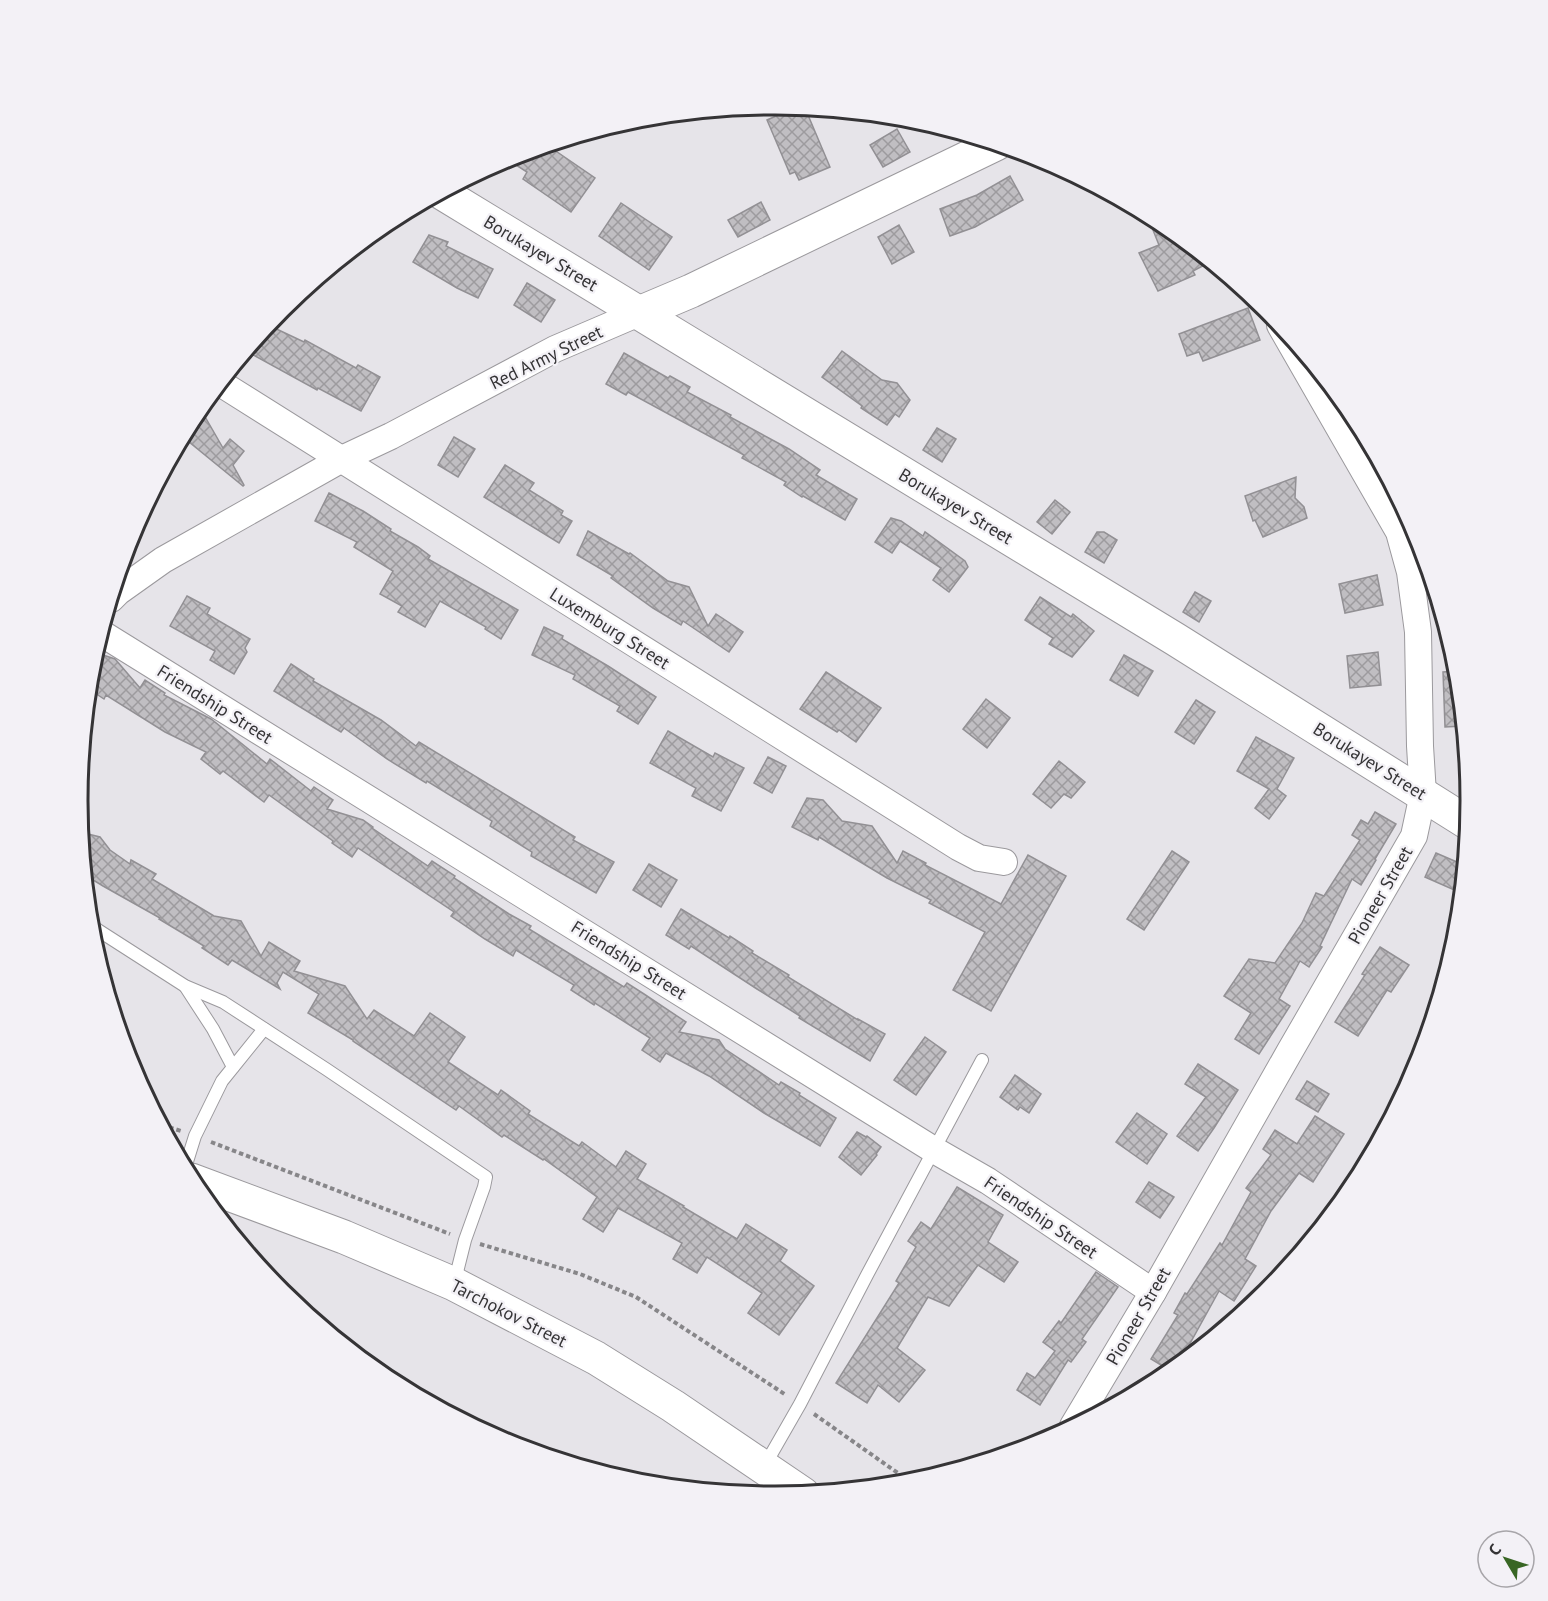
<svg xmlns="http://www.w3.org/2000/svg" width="1548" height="1601" viewBox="0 0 1548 1601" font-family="'PT Sans',sans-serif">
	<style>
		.building { fill: url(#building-cross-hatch); stroke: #929094; stroke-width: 1.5 }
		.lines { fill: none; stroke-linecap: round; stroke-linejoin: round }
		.lane-casing { stroke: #9b999d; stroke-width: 14 }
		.street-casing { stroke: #9b999d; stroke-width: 28 }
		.secondary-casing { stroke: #9b999d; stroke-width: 35 }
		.path { stroke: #878689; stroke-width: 4; stroke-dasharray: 4.5 3; stroke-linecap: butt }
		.lane { stroke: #fff; stroke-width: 12 }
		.street { stroke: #fff; stroke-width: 26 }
		.secondary { stroke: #fff; stroke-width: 33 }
		.labels { text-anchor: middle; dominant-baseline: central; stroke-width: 4.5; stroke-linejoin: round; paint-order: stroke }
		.street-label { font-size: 18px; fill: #353436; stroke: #f3f1f6 }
		.rim { fill: none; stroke: #353436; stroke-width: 3 }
	</style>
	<defs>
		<pattern id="building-cross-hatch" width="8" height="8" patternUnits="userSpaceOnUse" patternTransform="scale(1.5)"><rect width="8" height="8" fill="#c0bec2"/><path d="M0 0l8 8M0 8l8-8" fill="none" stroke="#9d9b9e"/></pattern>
	</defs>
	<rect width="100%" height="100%" fill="#e6e4e9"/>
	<g class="building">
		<path d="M797,107L805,108L830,167L799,180L795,172L790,174L767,120Z"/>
		<path d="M897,129L910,152L883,167L870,145Z"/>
		<path d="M547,145L595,178L571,212L523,179L527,172L516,165L525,152Z"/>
		<path d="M1010,176L1023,200L975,227L950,236L940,209L977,195Z"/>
		<path d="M761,202L770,220L738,237L728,220Z"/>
		<path d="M621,203L672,237L649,270L599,236Z"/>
		<path d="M1147,215L1161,222L1210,262L1193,271L1195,275L1158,291L1139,253L1159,245Z"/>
		<path d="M899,225L914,252L892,264L878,237Z"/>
		<path d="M429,235L448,242L446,246L493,269L478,298L457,288L413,262Z"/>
		<path d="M527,283L555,300L541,322L514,305Z"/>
		<path d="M1248,308L1260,340L1203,361L1199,352L1187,356L1179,334Z"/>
		<path d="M268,325L304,342L305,340L356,368L358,365L380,377L361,411L318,388L317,390L246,351Z"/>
		<path d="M842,351L882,380L897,383L910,400L899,417L895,414L887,425L861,408L862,406L822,377Z"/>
		<path d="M624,353L668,378L670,376L690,387L687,392L731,415L730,417L789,449L820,470L816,475L857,499L845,520L803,496L802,497L784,485L786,482L742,458L744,455L628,392L626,395L606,384Z"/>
		<path d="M200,408L223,448L230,439L244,451L233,465L244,485L243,486L183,437Z"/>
		<path d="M937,428L956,439L942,462L923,450Z"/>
		<path d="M454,437L475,449L458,477L438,465Z"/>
		<path d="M505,465L534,483L529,490L563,511L561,515L572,521L559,543L484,497Z"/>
		<path d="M1296,477L1295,498L1304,507L1307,518L1263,537L1255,520L1253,521L1245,496Z"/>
		<path d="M329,493L363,511L391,529L390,531L418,547L430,556L428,559L518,610L501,639L485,629L486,627L440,601L425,627L398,612L402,606L380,594L393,571L354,547L357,542L315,521Z"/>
		<path d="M1055,500L1070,512L1052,534L1037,522Z"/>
		<path d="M891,518L901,521L923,536L925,532L965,561L968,567L949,592L933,580L941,568L900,541L892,553L875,542Z"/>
		<path d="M588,531L629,554L630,553L668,581L689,587L708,626L716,614L743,632L729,652L683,621L681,625L653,608L611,578L613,576L577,555Z"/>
		<path d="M1097,532H1104L1117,540L1104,563L1085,552Z"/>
		<path d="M1377,575L1383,605L1345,613L1339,584Z"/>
		<path d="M1195,592L1211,601L1199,622L1183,612Z"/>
		<path d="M187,596L210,608L207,614L250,639L245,648L247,652L234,674L210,660L215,651L170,626Z"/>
		<path d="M1040,597L1071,617L1073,614L1094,631L1072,657L1049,644L1053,638L1025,620Z"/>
		<path d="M544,627L563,636L562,639L608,666L656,697L638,724L617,711L620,706L573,679L575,675L532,655Z"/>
		<path d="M1378,652L1381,685L1350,688L1347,656Z"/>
		<path d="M100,654L115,659L140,688L145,680L165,693L164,695L211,719L267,764L270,759L311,791L314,787L333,800L327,809L363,820L373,827L372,828L428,866L432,861L455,876L454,878L509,914L531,926L529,929L624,987L627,983L644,994L686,1022L679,1032L719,1040L725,1049L779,1085L781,1082L800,1093L799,1095L836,1118L820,1146L764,1113L709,1076L666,1053L660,1062L642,1050L650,1038L595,1003L594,1005L571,990L574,985L516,950L513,956L485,939L451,916L454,912L358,848L352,857L332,843L333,841L269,795L264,802L223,771L220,774L201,759L206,752L165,732L106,695L104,699L89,689L91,668Z"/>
		<path d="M1124,655L1153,671L1138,696L1110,680Z"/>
		<path d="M291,664L314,679L313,681L381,720L416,746L419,742L575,837L573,840L614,862L596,893L531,856L532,852L490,826L492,821L427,781L426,783L387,759L344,728L341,732L274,691Z"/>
		<path d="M1457,671L1463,726L1445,727L1443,672Z"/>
		<path d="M826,672L881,708L856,742L839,730L837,732L800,709Z"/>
		<path d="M986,699L1010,718L987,748L963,729Z"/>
		<path d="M1196,700L1215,712L1194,744L1175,732Z"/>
		<path d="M668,731L713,757L715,753L744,768L721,811L692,796L696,788L650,763Z"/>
		<path d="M1256,737L1294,758L1277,789L1286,796L1269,819L1255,808L1269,789L1237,771Z"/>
		<path d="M768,757L786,766L772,793L754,783Z"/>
		<path d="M1059,761L1085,782L1071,798L1064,794L1051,808L1033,794Z"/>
		<path d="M807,798L823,800L842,821L872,826L897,863L903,851L926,863L925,865L1001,904L1028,855L1066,876L991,1011L953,990L985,932L929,903L931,900L887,878L819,837L818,840L792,827Z"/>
		<path d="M1375,812L1396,824L1375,859L1376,860L1361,885L1352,879L1320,946L1322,947L1309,967L1300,961L1279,999L1290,1006L1259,1054L1235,1039L1251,1013L1224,996L1249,959L1275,963L1302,923L1316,893L1324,896L1360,840L1352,835L1361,820L1368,824Z"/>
		<path d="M88,834L100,837L110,850L130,864L131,860L156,874L152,879L214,916L241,921L261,956L269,942L300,961L294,971L345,986L367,1019L374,1010L414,1036L430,1013L465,1037L448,1062L498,1095L501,1090L530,1111L528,1114L579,1146L582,1142L616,1167L626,1151L646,1164L637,1179L684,1206L683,1207L737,1239L746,1224L787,1250L780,1261L814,1286L779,1335L748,1313L762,1293L707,1257L697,1273L673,1259L682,1243L618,1208L603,1232L583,1219L597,1197L544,1159L543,1160L504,1135L502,1137L459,1106L456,1110L353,1041V1040L308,1013L319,994L283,972L277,983L280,989L232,960L228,965L202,948L204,946L159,919L160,918L103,886L85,875L82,844Z"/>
		<path d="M1172,851L1189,862L1144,930L1127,919Z"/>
		<path d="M1436,853L1464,865L1461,893L1425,877Z"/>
		<path d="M649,864L677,880L661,907L633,890Z"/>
		<path d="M681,909L729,938L730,936L753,951L752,953L789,975L788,977L858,1020V1019L885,1034L870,1061L799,1018L800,1016L757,989L691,946L689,949L666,935Z"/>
		<path d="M1380,947L1409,965L1391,992L1387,990L1358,1036L1335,1022L1365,975L1362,974Z"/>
		<path d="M925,1037L946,1052L916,1095L894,1080Z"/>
		<path d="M1198,1064L1238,1090L1214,1128L1198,1151L1177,1136L1206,1097L1185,1084Z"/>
		<path d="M1015,1075L1041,1094L1029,1113L1020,1107L1018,1110L1000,1097Z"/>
		<path d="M1307,1081L1329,1094L1318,1112L1296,1099Z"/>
		<path d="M1137,1113L1167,1134L1147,1164L1116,1142Z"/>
		<path d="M1315,1116L1344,1134L1313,1182L1299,1173L1271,1211L1245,1259L1256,1266L1234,1301L1219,1291L1187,1349L1193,1353L1171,1371L1151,1359L1178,1315L1174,1313L1185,1293L1187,1294L1220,1243L1222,1245L1251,1192L1246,1188L1271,1155L1263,1149L1275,1130L1297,1144Z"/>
		<path d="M857,1132L866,1137L867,1136L881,1147L876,1154L877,1155L861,1175L839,1157Z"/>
		<path d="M1149,1182L1174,1197L1160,1218L1136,1202Z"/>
		<path d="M957,1187L1003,1215L988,1242L1018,1262L1004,1282L978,1265L949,1306L928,1297L897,1348L925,1370L899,1402L878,1385L867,1403L836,1383L899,1283L896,1281L916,1247L908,1241L921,1222L931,1229Z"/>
		<path d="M1096,1272L1118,1287L1082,1339L1086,1342L1071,1362L1068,1360L1040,1405L1017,1390L1027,1373L1035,1378L1055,1351L1043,1342L1059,1321L1061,1323Z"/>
	</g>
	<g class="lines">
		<defs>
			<g id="lane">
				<path d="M90,925L185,986L223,1002L326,1069L486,1177L484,1187L465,1240L454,1284"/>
				<path d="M185,986L213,1029L233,1067"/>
				<path d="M185,1168L195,1136L222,1081L264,1029"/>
				<path d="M765,1465L800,1404L867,1275L982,1060"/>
			</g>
			<g id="street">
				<path d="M220,383L958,847L979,858L1004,862"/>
				<path d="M111,599L118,592L163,560L342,459L391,436L555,349L639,313"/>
				<path d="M101,633L934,1150L988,1181L1153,1292"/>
				<path d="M1073,1426L1153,1292L1290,1051L1414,836L1423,794L1420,746L1418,632L1410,572L1399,532L1280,325"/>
			</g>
			<g id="secondary">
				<path d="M442,193L1175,639L1468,823"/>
				<path d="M639,313L691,291L996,144"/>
				<path d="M191,1180L344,1237L454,1284L596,1358L673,1406L803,1494"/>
			</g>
		</defs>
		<use href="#lane" class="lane-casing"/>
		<use href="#street" class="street-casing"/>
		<use href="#secondary" class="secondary-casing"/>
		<g class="path">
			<path d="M162,1125L181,1131"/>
			<path d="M211,1142L450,1234"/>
			<path d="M480,1244L580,1274L636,1297L786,1395"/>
			<path d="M814,1414L912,1483"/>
		</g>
		<use href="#lane" class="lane"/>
		<use href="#street" class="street"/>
		<use href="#secondary" class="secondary"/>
	</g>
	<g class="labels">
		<g class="street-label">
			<text transform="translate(541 253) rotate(31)">Borukayev Street</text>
			<text transform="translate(546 357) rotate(-26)">Red Army Street</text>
			<text transform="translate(956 506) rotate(31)">Borukayev Street</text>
			<text transform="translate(610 628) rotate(32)">Luxemburg Street</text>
			<text transform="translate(215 704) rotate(32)">Friendship Street</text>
			<text transform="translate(1370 761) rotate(32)">Borukayev Street</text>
			<text transform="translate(1380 895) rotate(-60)">Pioneer Street</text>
			<text transform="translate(629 960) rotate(32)">Friendship Street</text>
			<text transform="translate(1041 1217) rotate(34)">Friendship Street</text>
			<text transform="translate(509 1313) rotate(27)">Tarchokov Street</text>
			<text transform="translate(1138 1316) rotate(-60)">Pioneer Street</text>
		</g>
	</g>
	<path d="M0 0H1548V1601H0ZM773 115H775A685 685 0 0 1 1460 800V801A685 685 0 0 1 775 1486H773A685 685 0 0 1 88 801V800A685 685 0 0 1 773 115Z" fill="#f3f1f6" fill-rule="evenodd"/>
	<path class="rim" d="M773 115H775A685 685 0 0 1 1460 800V801A685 685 0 0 1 775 1486H773A685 685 0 0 1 88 801V800A685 685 0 0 1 773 115Z"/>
	<g transform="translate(1506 1559) rotate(309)"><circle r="28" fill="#f3f1f6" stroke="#a7a5a9" stroke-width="1.5"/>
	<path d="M0-4.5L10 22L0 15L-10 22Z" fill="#386624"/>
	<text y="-9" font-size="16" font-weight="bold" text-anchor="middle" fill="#353436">С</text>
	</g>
</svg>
